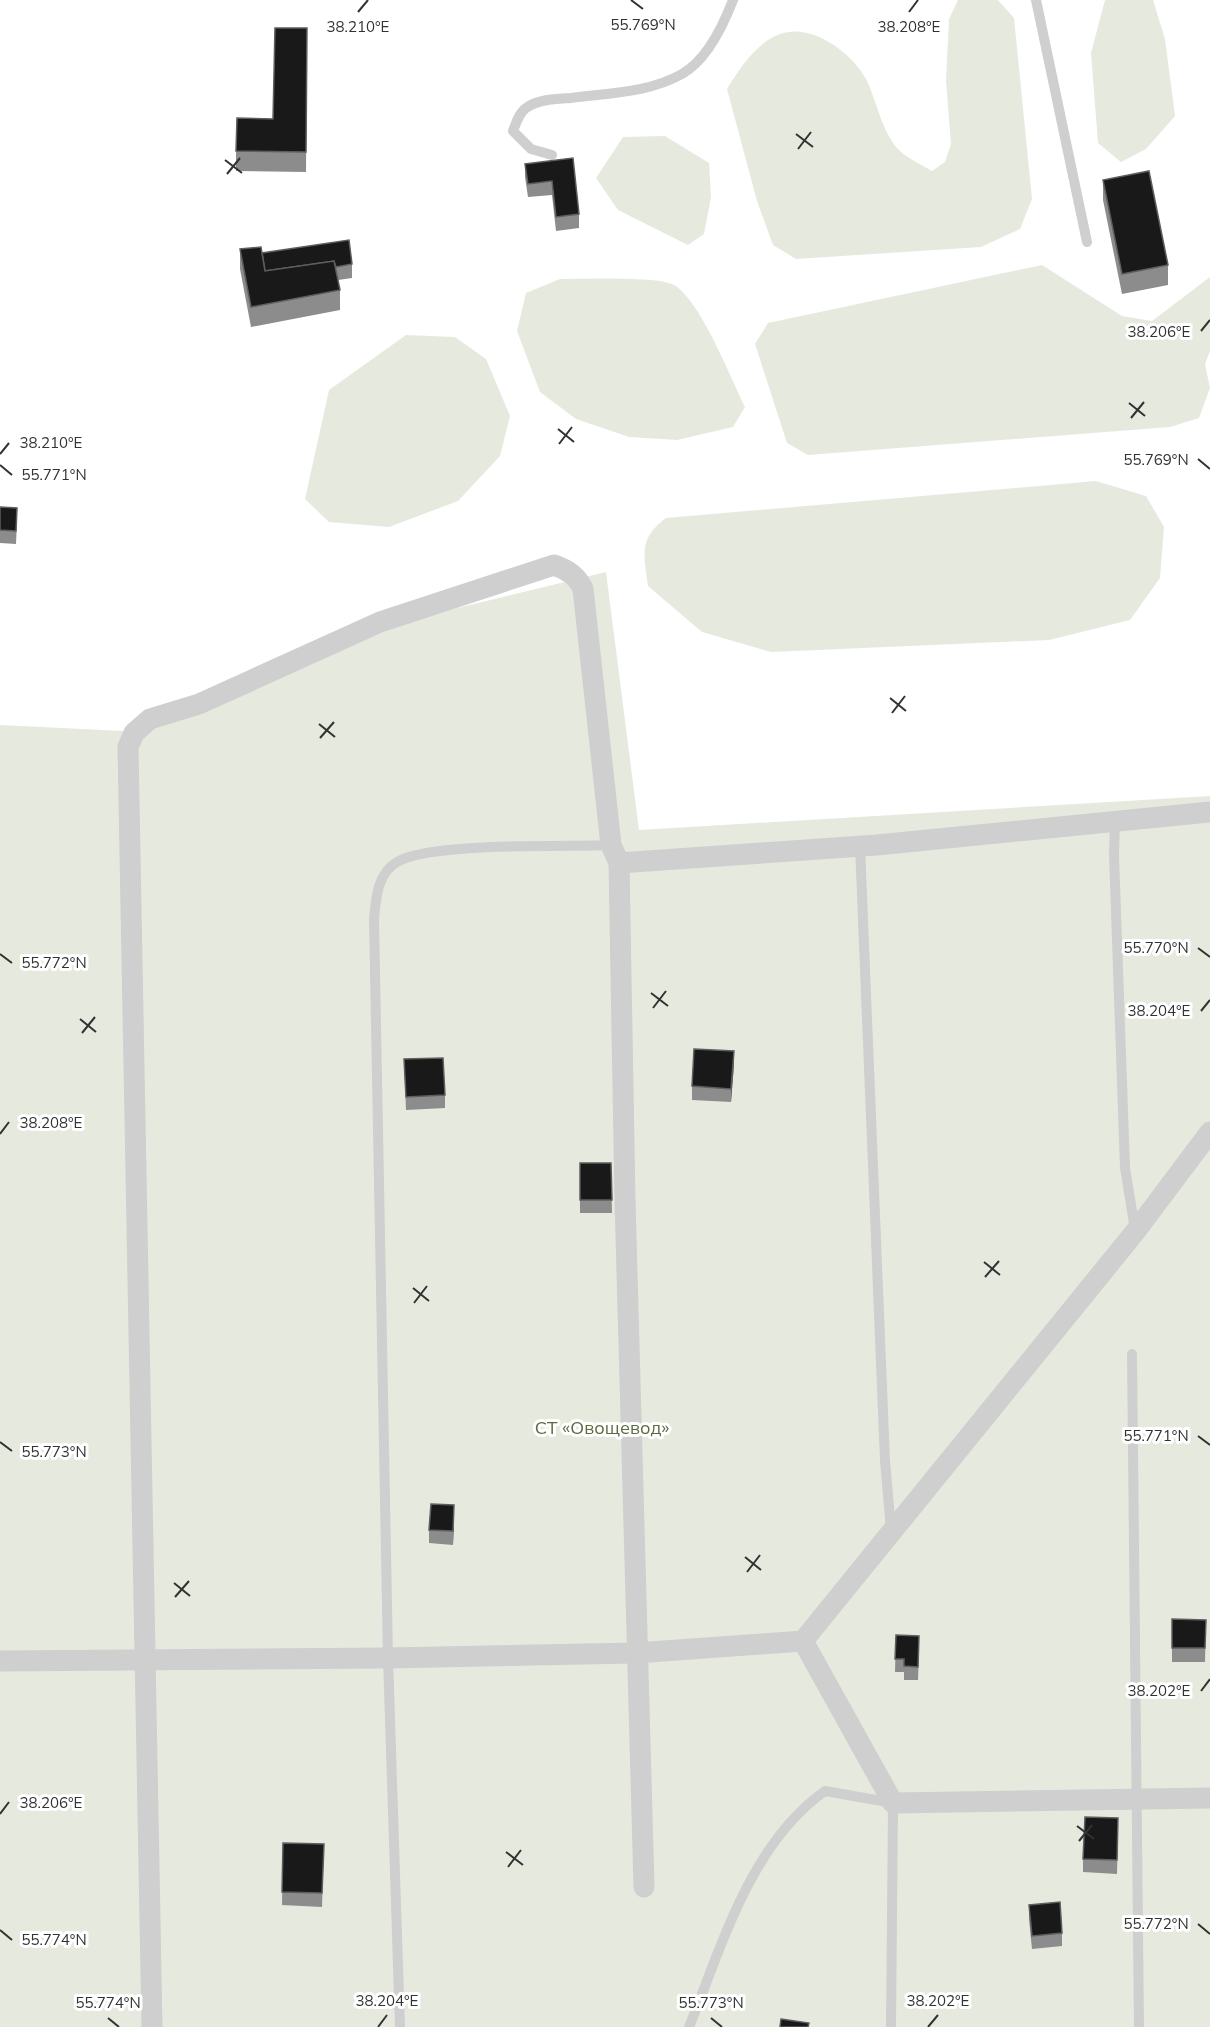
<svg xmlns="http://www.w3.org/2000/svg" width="1210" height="2027" viewBox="0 0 1210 2027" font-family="Mulish,sans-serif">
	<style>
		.green { fill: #e6eade }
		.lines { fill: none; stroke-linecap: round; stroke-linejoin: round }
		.service { stroke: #cfcfcf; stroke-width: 10 }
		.minor { stroke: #cfcfcf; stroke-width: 21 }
		.wall { fill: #8c8c8c }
		.shaded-wall { fill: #5e5e5e }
		.building { fill: #191919; stroke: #5e5e5e; stroke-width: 1.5 }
		.ticks { fill: none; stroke: #323232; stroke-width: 2 }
		.labels { text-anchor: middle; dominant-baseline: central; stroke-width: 6; stroke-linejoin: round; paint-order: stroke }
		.park-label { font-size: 18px; fill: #5a6c40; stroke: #fff }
		.ticks-label { font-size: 15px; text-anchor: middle; fill: #323232; stroke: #fff; stroke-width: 6; stroke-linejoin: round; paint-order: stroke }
	</style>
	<rect width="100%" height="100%" fill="#fff"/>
	<g class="green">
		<path d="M958,0H998L1014,18L1032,199L1020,229L981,247L796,259L773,245L757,201L727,89C739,69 757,42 780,34C812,22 854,54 867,81C877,102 883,136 901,152C909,159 922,165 932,171L945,162L951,144L946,81L949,19Z"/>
		<path d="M1105,0H1153L1165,39L1175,116L1146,149L1121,162L1098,143L1091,53Z"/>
		<path d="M665,136L709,163L711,197L704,234L688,245L618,210L596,178L623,137Z"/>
		<path d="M1042,265L1122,316L1152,321L1210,277V351L1205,364L1210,388L1199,418L1170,427L808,455L787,443L755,344L768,323Z"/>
		<path d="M560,279C581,279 659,276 674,285C700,300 731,378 745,407L733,427L677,440L629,437L576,419L540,392L517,331L526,293Z"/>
		<path d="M406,335L455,337L486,359L510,416L500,456L458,501L389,527L329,522L305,499L329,390Z"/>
		<path d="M1096,481L1146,496L1164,527L1160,578L1130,620L1049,640L771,652L702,632L648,586C644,555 638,539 666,518Z"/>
		<path d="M606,572L639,830L1210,796V2027H0V725L145,732L412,619Z"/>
	</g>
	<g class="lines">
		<g class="service">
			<path d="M1036,0L1087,242"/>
			<path d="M552,155L531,149L513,131C516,123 519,113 526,108C538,99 557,99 571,98C609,93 648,93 682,74C707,60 723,26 733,0"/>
			<path d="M1115,821L1114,855L1125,1168L1135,1229"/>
			<path d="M860,846L885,1461L891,1529"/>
			<path d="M1132,1354L1139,2027"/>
			<path d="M400,2027L388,1658L374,919C376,898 377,874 397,862C429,842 568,847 611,845"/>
			<path d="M689,2027C722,1946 750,1844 825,1791L893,1803L891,2027"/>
		</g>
		<g class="minor">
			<path d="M619,863L877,845L1210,812"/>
			<path d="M803,1641L1135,1232L1210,1132"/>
			<path d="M0,1661L388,1658L636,1653L803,1641L893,1803L1210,1798"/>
			<path d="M152,2027L128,747L134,733L150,719L199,704L380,622L554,565C568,570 577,576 583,589L611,845L619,863L625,1200L644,1887"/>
		</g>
	</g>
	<g class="wall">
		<path d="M307,28L306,172L236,171V151L273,119Z"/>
		<path d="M573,158L579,214V228L556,231L552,195L528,197L525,177V164Z"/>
		<path d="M1103,180L1168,265V285L1122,294L1103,200Z"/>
		<path d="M240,249L262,253L352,264V278L338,280L340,290V310L251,327L240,269Z"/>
		<path d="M0,507L17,521L16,544L0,543Z"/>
		<path d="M404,1059L445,1095V1108L406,1110Z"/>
		<path d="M734,1064L731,1102L692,1100V1086Z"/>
		<path d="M580,1163H611L612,1213H580Z"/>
		<path d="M454,1519L453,1545L429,1543V1530Z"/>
		<path d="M1172,1619L1206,1620L1205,1662H1172Z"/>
		<path d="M896,1635L919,1650L918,1680H904V1672H895Z"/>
		<path d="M1118,1832L1117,1874L1083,1872V1859Z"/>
		<path d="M283,1843L324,1844L322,1907L282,1905Z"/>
		<path d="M1029,1905L1062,1933V1946L1032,1949L1029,1919Z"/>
	</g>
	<g class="shaded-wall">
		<path d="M734,1051V1064L731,1102V1089Z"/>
		<path d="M454,1505V1519L453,1545V1531Z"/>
	</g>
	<g class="building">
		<path d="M275,28H307L306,152L236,151L237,118L273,119Z"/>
		<path d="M573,158L579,214L556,217L552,181L528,184L525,164Z"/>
		<path d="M1149,171L1168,265L1122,274L1103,180Z"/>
		<path d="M349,240L352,264L336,267L334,261L265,271L262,253Z"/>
		<path d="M261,247L265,271L334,261L340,290L251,307L240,249Z"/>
		<path d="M0,507L17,508L16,531L0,530Z"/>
		<path d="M694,1049L734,1051L731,1089L692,1086Z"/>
		<path d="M443,1058L445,1095L406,1097L404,1059Z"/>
		<path d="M580,1163H611L612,1200H580Z"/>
		<path d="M431,1504L454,1505L453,1531L429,1530Z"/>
		<path d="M1172,1619L1206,1620L1205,1648H1172Z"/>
		<path d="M896,1635L919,1636L918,1667L904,1666V1659H895Z"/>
		<path d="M1085,1817L1118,1818L1117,1860L1083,1859Z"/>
		<path d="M283,1843L324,1844L322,1893L282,1892Z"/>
		<path d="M1060,1902L1062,1933L1032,1936L1029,1905Z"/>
		<path d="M781,2019L809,2023L808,2027H780Z"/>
	</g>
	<path class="ticks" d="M631,0L643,9M358,12L368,0M909,12L918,0M796,134L813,147M798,149L811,132M225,160L242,173M227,174L240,158M1201,331L1210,320M1129,403L1145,416M1131,418L1144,402M558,429L574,442M559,444L572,427M0,454L9,443M1198,459L1210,469M0,465L12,475M890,698L906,711M892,713L905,696M319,724L335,737M320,738L334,722M1198,948L1210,957M0,954L12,963M651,993L668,1006M653,1008L666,991M1201,1011L1210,1000M80,1019L96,1032M82,1033L95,1017M0,1134L9,1122M984,1262L1000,1275M985,1277L999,1261M413,1288L429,1301M414,1303L427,1286M1198,1436L1210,1445M0,1442L12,1451M745,1557L761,1570M747,1572L760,1555M174,1583L190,1596M175,1597L189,1581M1201,1691L1210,1679M0,1814L9,1802M1077,1826L1094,1839M1079,1841L1092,1825M506,1852L523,1865M508,1867L521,1850M1198,1924L1210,1934M0,1930L12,1940M108,2018L119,2027M711,2018L722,2027M378,2027L387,2015M928,2027L938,2015"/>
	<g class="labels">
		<g class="park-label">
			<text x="602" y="1427">СТ «Овощевод»</text>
		</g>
	</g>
	<g class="ticks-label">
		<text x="643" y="30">55.769°N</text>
		<text x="358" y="32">38.210°E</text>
		<text x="909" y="32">38.208°E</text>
		<text x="1159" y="337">38.206°E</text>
		<text x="51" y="448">38.210°E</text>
		<text x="1156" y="465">55.769°N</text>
		<text x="54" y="480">55.771°N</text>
		<text x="1156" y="953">55.770°N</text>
		<text x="54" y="968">55.772°N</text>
		<text x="1159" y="1016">38.204°E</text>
		<text x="51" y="1128">38.208°E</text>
		<text x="1156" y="1441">55.771°N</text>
		<text x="54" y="1457">55.773°N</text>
		<text x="1159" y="1696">38.202°E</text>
		<text x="51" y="1808">38.206°E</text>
		<text x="1156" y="1929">55.772°N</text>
		<text x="54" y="1945">55.774°N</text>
		<text x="387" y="2006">38.204°E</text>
		<text x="938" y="2006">38.202°E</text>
		<text x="108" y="2008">55.774°N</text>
		<text x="711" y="2008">55.773°N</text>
	</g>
</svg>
